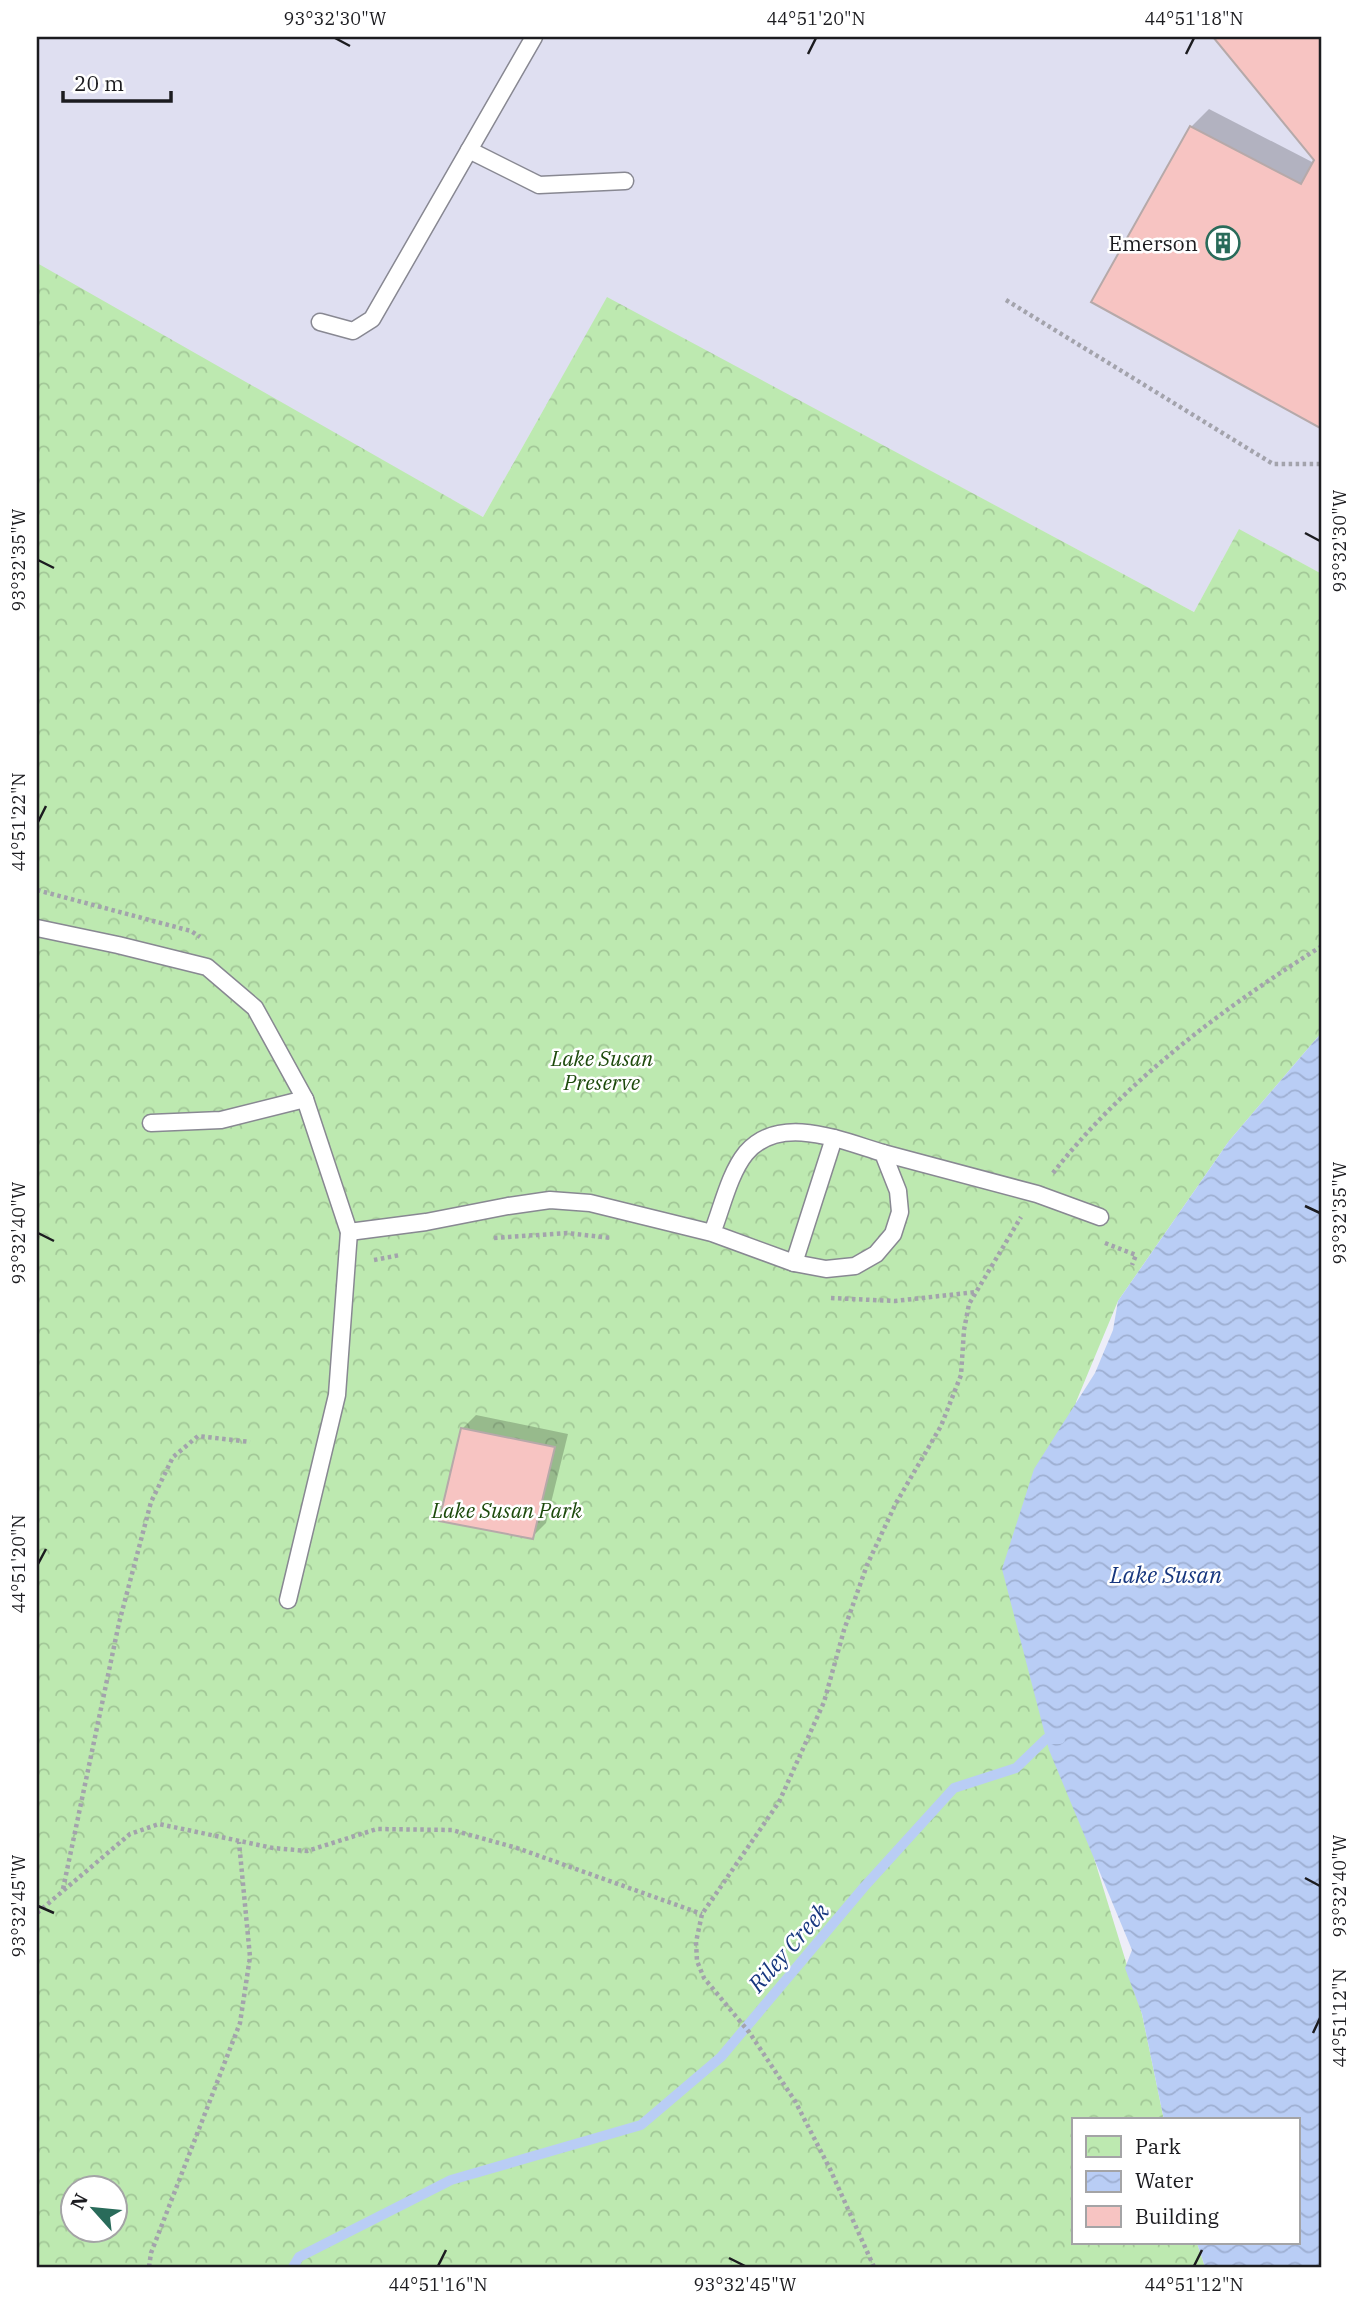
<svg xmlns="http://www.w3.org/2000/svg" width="1359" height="2304" viewBox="0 0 1359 2304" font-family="'IBM Plex Serif',serif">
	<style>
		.built { fill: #dfdff1 }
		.park { fill: url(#park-crowns); fill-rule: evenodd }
		.water { fill: url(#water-waves) }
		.shadow { fill: #0003 }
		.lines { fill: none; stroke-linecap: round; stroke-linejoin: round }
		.stream { stroke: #b9cdf5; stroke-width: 10 }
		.building { fill: #f7c4c2; stroke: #b6a9a9; stroke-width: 2 }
		.lane-casing { stroke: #888892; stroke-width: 19 }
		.path { stroke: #a3a3ac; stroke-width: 4.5; stroke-dasharray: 3.5 3.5; stroke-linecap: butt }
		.lane { stroke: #fff; stroke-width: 16 }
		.ticks { fill: none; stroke: #1c1c20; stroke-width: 2.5 }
		.labels { text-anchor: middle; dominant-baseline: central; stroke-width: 5; stroke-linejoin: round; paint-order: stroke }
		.poi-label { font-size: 21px; fill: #1c1c20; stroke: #fff; text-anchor: end }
		.park-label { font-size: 21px; font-style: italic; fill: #1d4a0c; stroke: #fff }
		.water-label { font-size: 23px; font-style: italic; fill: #17377f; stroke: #fff }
		.neatline { fill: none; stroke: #1c1c20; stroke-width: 2.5 }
		.ticks-label { font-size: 18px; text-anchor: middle; fill: #1c1c20 }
	</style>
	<defs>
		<pattern id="park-crowns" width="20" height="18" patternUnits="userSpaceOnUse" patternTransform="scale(1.75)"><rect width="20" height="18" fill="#bde9b0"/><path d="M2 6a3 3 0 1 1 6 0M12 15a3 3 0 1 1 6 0" fill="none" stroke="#a2c797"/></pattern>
		<pattern id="water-waves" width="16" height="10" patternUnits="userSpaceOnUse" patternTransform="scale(1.75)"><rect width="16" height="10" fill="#b9cdf5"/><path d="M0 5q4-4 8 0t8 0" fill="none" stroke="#9eafd2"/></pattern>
	</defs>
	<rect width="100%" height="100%" fill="#ededf8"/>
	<path class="built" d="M37,37H1322V574L1239,530L1194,612L607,298L483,517L37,266Z"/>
	<path class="park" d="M37,263L483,517L607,297L1194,612L1239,529L1322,574V1032L1229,1141L1118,1301L1076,1402L1094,1858L1142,2014L1164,2120H1074V2243H1197L1205,2267H37ZM74,2188H116V2230H74Z"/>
	<path class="water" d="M1322,1032V2267H1205L1197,2243H1298V2120H1164L1142,2014L1125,1968L1132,1950L1049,1750L1002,1569L1034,1469L1095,1373L1113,1330L1118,1301L1229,1141Z"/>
	<g class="shadow">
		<path d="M1216,37H1322V427L1094,301L1191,127L1209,109L1314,163L1316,159Z"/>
		<path d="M476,1415L568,1434L546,1523L532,1537L462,1429Z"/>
	</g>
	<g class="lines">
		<path class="stream" d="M293,2267L299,2257L451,2180L641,2125L721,2057L864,1887L954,1788L1016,1768L1046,1739H1060"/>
	</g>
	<g class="building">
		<path d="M1213,37H1322V429L1091,302L1190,126L1301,184L1314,160Z"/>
		<path d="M461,1428L555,1447L533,1539L439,1521Z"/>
	</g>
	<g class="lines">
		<defs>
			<g id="lane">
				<path d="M469,150L539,185L625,181"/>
				<path d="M320,322L353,331L372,319L534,37"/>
				<path d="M37,928L118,945L207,967L255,1008L305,1099L349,1232L337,1395L288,1600"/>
				<path d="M151,1123L221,1120L305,1099"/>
				<path d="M883,1153L1037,1194L1100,1217"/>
				<path d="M349,1232L426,1222L508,1206L550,1200L590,1203L712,1233L794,1263L826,1269L855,1266L876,1254L893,1234L900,1212L898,1191L883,1153C842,1141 780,1113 746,1153C729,1174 722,1208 712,1233"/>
				<path d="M794,1263L834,1138"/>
			</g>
		</defs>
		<use href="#lane" class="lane-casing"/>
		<g class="path">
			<path d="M1006,300L1273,464H1322"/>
			<path d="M37,890L191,931L200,937"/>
			<path d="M1053,1173C1125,1081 1223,1008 1322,946"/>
			<path d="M494,1238L567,1233L611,1238"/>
			<path d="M1105,1243L1136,1255L1132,1265"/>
			<path d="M374,1260L400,1255"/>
			<path d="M831,1298L895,1301L976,1292"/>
			<path d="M63,1889L119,1623L151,1502L173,1457L198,1436L250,1442"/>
			<path d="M37,1913L130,1834L159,1824L273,1848L307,1851L377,1829L452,1830L517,1848L702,1914"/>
			<path d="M149,2267L151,2253L240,2023L250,1957L239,1842"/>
			<path d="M874,2267L830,2169L795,2101L749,2032L704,1978L697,1961L696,1942L702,1914L779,1802L824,1702L844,1630L867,1565L896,1503L941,1426L961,1375L964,1330L969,1304L1021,1217"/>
		</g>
		<use href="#lane" class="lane"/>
	</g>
	<path class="ticks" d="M335,38L350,46M808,54L816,38M1186,54L1194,38M1305,533L1320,541M38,560L54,568M38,822L46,806M1305,1206L1320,1213M38,1233L54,1241M38,1564L46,1549M1305,1878L1320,1886M38,1906L54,1913M1313,2033L1320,2018M729,2258L745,2266M438,2266L446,2250M1194,2266L1202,2250"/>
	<defs>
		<symbol id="building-ring" viewBox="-11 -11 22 22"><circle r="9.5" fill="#fff" stroke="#296b5a" stroke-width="1.5"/><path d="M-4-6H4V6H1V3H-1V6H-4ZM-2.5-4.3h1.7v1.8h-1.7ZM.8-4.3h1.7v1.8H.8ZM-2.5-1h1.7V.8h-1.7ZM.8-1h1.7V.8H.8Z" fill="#296b5a"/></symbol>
	</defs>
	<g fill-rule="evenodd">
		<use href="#building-ring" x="1204" y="224" width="38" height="38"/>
	</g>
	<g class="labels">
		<g class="poi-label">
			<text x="1198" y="243">Emerson</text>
		</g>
		<g class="park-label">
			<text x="602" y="1058">Lake Susan<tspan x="602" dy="24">Preserve</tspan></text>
			<text x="507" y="1510">Lake Susan Park</text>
		</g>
		<g class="water-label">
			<text x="1166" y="1574">Lake Susan</text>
			<text transform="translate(788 1947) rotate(-49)">Riley Creek</text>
		</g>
	</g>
	<rect width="1359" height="2304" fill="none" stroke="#ffffff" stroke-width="77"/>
	<rect x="1072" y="2118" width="228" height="126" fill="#ffffff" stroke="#a4a4a6" stroke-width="2"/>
	<rect x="1086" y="2136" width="35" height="21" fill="url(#park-crowns)" stroke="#a4a4a6" stroke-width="2"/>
	<text x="1135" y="2154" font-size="21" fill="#1c1c20">Park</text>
	<rect x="1086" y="2171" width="35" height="21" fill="url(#water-waves)" stroke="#a4a4a6" stroke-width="2"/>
	<text x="1135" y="2188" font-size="21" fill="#1c1c20">Water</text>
	<rect x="1086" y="2206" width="35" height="21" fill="#f7c4c2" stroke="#a4a4a6" stroke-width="2"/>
	<text x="1135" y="2224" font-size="21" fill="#1c1c20">Building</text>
	<g transform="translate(94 2209) rotate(297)"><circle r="33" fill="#ffffff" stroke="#a4a4a6" stroke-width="2"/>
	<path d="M0-5L12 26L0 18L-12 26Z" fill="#296b5a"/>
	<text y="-10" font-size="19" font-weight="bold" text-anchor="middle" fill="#1c1c20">N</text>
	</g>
	<path d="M63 91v10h108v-10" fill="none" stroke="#1c1c20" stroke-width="3.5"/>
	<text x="74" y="91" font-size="21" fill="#1c1c20" stroke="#ffffff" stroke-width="5" paint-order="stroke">20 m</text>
	<rect x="38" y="38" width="1282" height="2228" class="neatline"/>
	<g class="ticks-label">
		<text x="335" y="25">93°32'30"W</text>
		<text x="816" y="25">44°51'20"N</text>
		<text x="1194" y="25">44°51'18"N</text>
		<text transform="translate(1340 541) rotate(-90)" y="6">93°32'30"W</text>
		<text transform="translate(19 560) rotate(-90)" y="6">93°32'35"W</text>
		<text transform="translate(19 822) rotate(-90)" y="6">44°51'22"N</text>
		<text transform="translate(1340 1213) rotate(-90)" y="6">93°32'35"W</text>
		<text transform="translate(19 1233) rotate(-90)" y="6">93°32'40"W</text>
		<text transform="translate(19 1564) rotate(-90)" y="6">44°51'20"N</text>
		<text transform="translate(1340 1886) rotate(-90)" y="6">93°32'40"W</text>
		<text transform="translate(19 1906) rotate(-90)" y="6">93°32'45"W</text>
		<text transform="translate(1340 2018) rotate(-90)" y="6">44°51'12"N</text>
		<text x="438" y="2291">44°51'16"N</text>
		<text x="745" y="2291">93°32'45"W</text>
		<text x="1194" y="2291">44°51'12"N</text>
	</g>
</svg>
